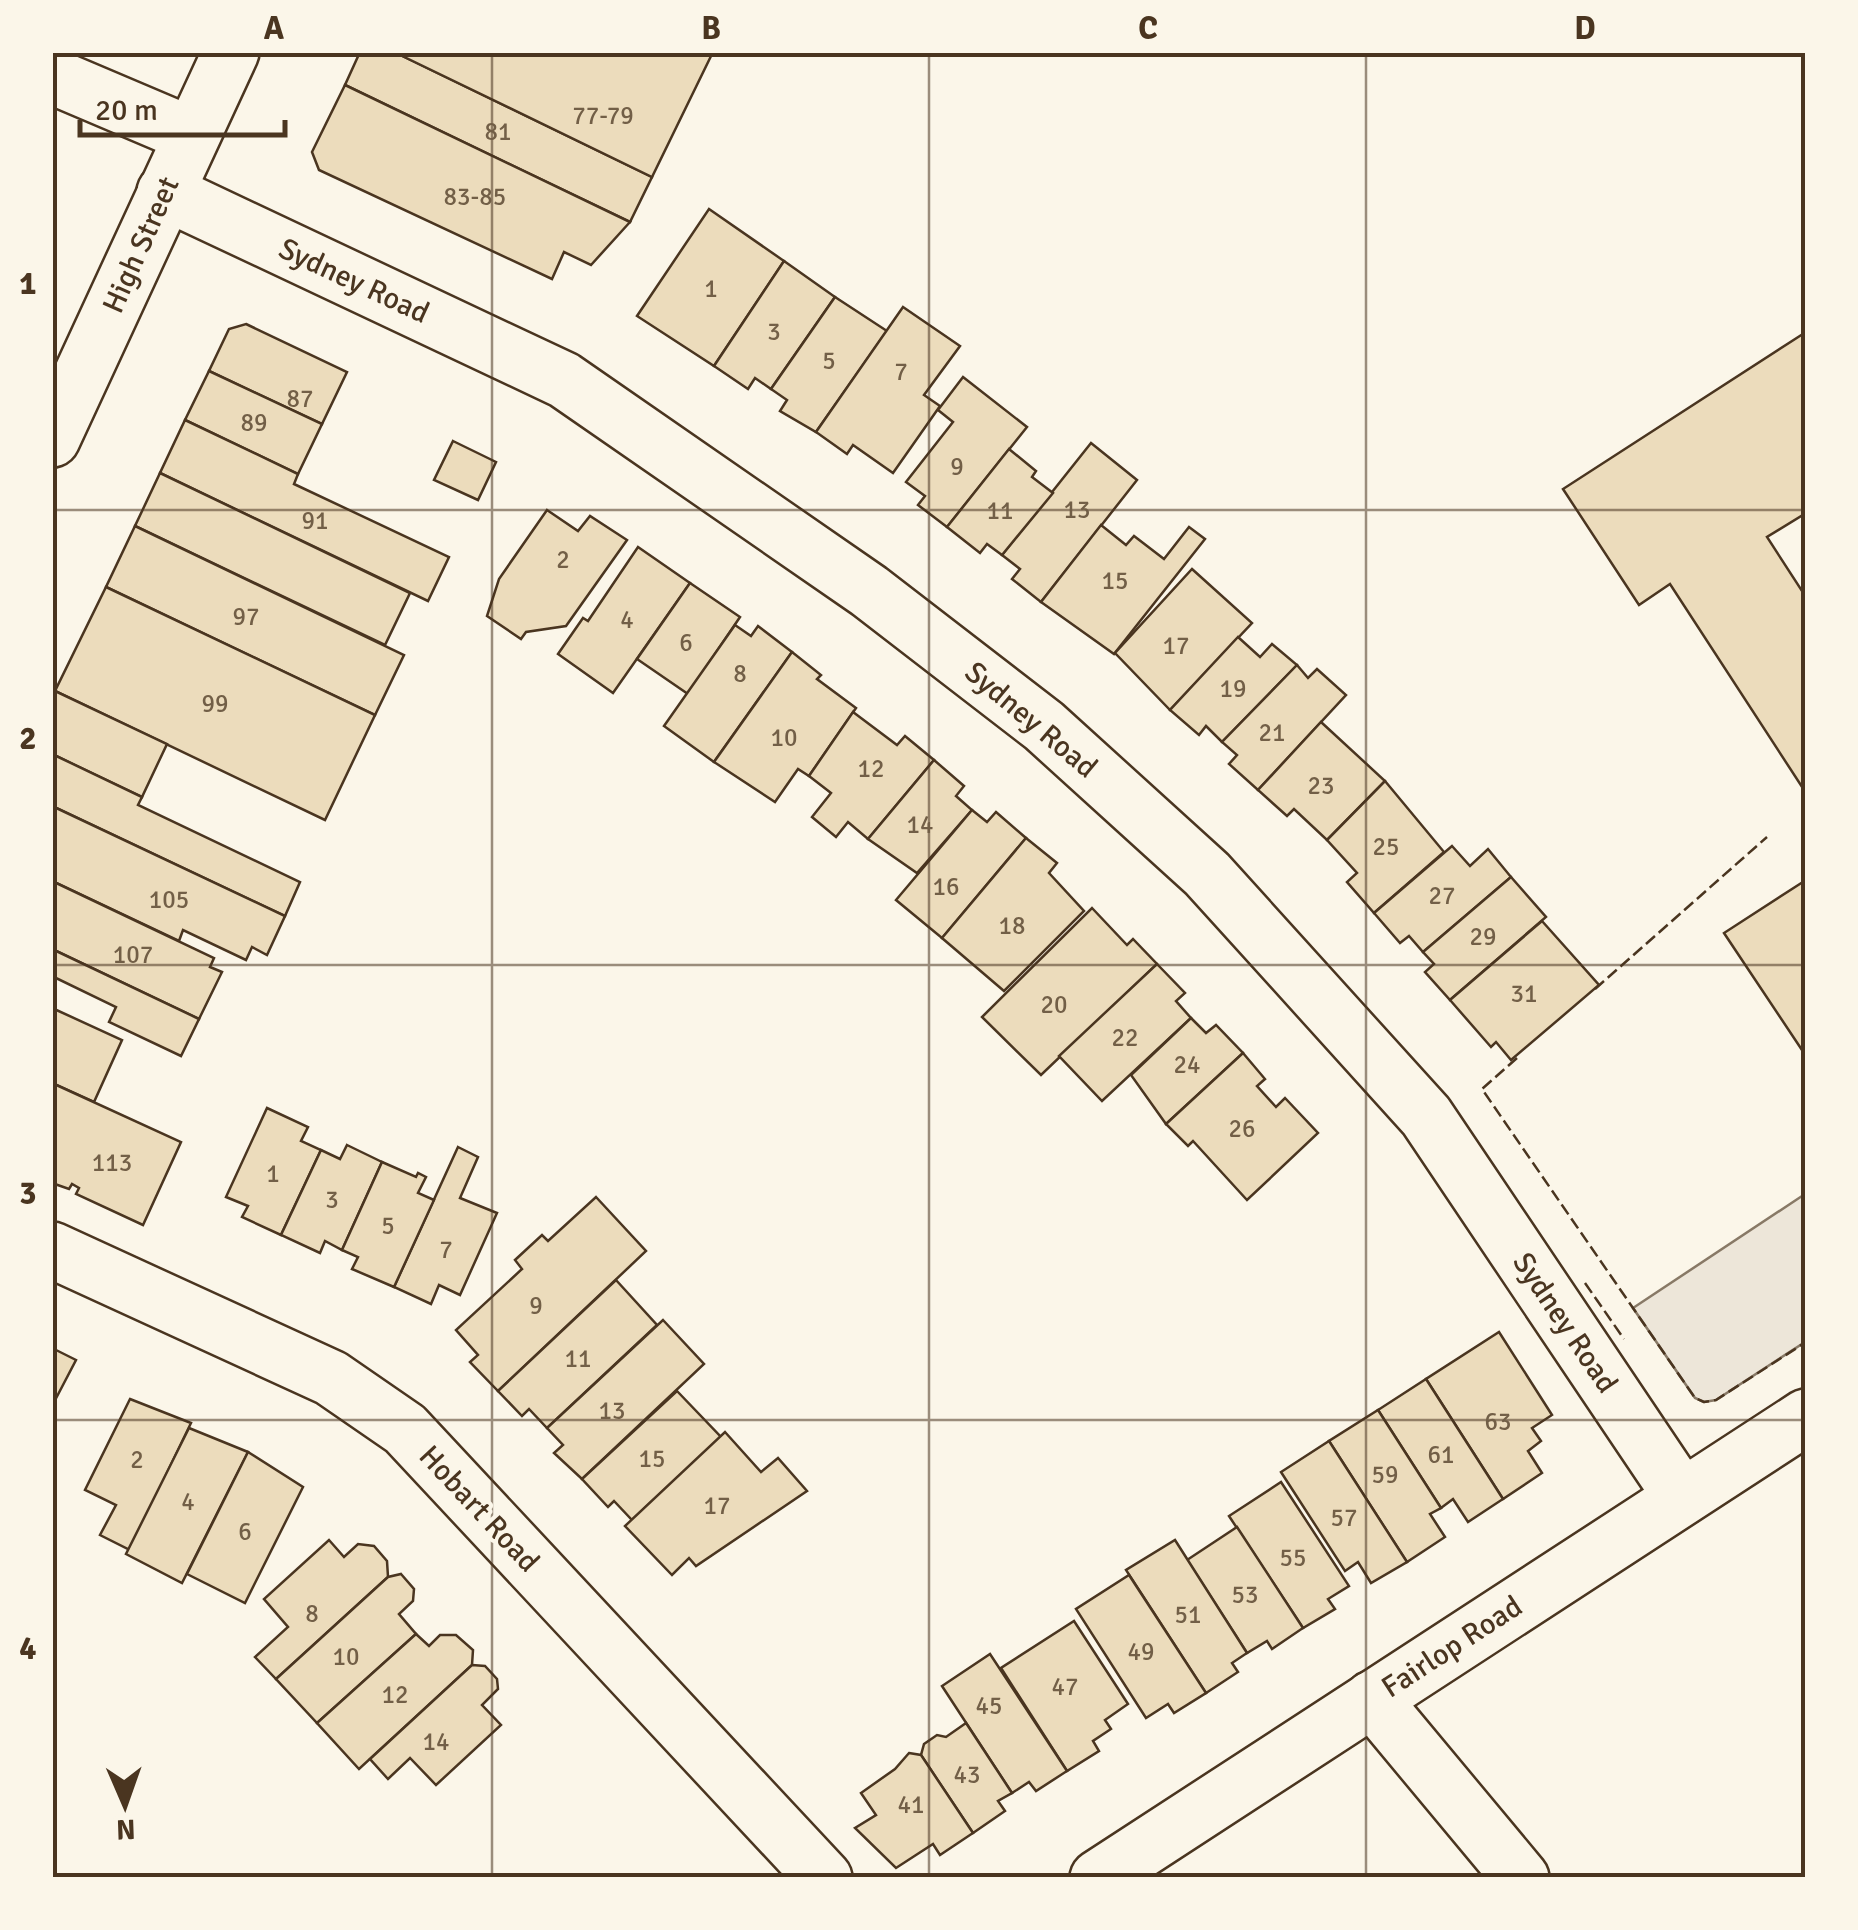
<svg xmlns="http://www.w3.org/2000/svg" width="1858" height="1930" viewBox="0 0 1858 1930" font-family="Signika,sans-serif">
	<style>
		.green { fill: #ede6d9; stroke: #887966; stroke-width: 2.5 }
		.building { fill: #ecdcbc; stroke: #4a3520; stroke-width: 2.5 }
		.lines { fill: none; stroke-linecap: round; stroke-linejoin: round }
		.minor-casing { stroke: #4a3520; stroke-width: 60 }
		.major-casing { stroke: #4a3520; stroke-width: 60 }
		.minor { stroke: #fbf6e9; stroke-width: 55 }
		.major { stroke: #fbf6e9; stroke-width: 55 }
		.fence { stroke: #4a3520; stroke-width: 2.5; stroke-dasharray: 12 5; stroke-linecap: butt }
		.grid { fill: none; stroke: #4a3520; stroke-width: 2.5; stroke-opacity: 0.55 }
		.labels { text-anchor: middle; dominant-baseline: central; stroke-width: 8; stroke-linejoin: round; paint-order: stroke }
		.number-label { font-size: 25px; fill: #725f47 }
		.street-label { font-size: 30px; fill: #4a3520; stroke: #fbf6e9 }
		.neatline { fill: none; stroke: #4a3520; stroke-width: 4 }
		.grid-label { font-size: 32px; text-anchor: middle; font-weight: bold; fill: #4a3520 }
	</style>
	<rect width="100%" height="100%" fill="#fbf6e9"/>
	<path class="green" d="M1805,1194V1342L1716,1400L1704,1402L1695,1398L1633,1308Z"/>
	<g class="building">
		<path d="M360,52H394L652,177L630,222L345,85Z"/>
		<path d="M394,52H710L712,54L652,177Z"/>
		<path d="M345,85L630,222L591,265L564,252L552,279L319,170L312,152Z"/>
		<path d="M709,209L784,261L714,366L637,316Z"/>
		<path d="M784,261L835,297L771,389L755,378L748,389L714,366Z"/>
		<path d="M835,297L887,331L816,432L780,411L787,400L771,389Z"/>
		<path d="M903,307L960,346L924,395L940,406L893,473L853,445L847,454L816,432Z"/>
		<path d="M246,324L347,372L322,424L209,371L229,329Z"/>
		<path d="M1806,332V513L1767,537L1806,597V793L1670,584L1639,605L1563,489Z"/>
		<path d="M209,371L322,424L298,474L185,420Z"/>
		<path d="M963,377L1027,427L947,527L918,505L925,496L906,482L953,422L938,410Z"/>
		<path d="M185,420L298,474L294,484L449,557L428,601L160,473Z"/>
		<path d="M453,441L496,462L478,500L434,480Z"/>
		<path d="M1091,443L1137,480L1041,602L1012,579L1020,569L1002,555Z"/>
		<path d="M1009,449L1036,471L1032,477L1053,493L1002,555L987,544L980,553L947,527Z"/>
		<path d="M160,473L410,593L385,645L135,526Z"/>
		<path d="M547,510L578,531L590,516L627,540L566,626L526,632L521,639L487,616L499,579Z"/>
		<path d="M1101,525L1126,545L1134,536L1164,559L1189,527L1205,539L1114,654L1041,602Z"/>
		<path d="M135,526L404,655L375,715L106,587Z"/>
		<path d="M638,547L690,583L613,693L558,654L583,618L588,621Z"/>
		<path d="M1192,569L1252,623L1170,710L1115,653Z"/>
		<path d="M690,583L740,617L688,694L637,659Z"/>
		<path d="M106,587L375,715L325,820L55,691Z"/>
		<path d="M735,625L751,636L758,626L792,652L714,762L664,726Z"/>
		<path d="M1238,637L1260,657L1272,644L1297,665L1222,742L1206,726L1199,735L1170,710Z"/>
		<path d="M792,652L821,675L817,679L856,708L809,776L798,769L775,802L714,762Z"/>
		<path d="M1297,665L1308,678L1317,669L1346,695L1258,790L1229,764L1237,755L1222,742Z"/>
		<path d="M55,691L167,744L142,797L52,754Z"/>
		<path d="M853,712L897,745L905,736L934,760L868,839L848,822L836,837L812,817L831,793L809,776Z"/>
		<path d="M1321,722L1385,781L1327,840L1294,809L1287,816L1258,790Z"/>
		<path d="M52,754L142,797L138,805L300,882L285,916L52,806Z"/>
		<path d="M934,760L964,786L956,796L972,810L917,873L868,839Z"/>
		<path d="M1385,781L1444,852L1374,913L1347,882L1357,873L1327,840Z"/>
		<path d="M52,806L285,916L267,955L252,947L246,960L183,930L179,941L52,881Z"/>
		<path d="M972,810L987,822L996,812L1026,838L942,938L896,900Z"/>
		<path d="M1026,838L1057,863L1049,873L1084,911L1004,991L942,938Z"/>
		<path d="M1452,846L1470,866L1488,849L1511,877L1423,952L1409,936L1400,943L1374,913Z"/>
		<path d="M1511,877L1546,917L1450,1000L1425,972L1434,964L1423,952Z"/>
		<path d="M1806,880V1056L1724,933Z"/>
		<path d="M52,881L214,958L210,967L222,972L199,1019L52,949Z"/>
		<path d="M1092,908L1127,945L1133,939L1157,964L1041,1075L982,1017Z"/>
		<path d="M1542,921L1599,985L1511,1060L1496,1042L1491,1047L1450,1000Z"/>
		<path d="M52,949L199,1019L181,1056L109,1022L116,1007L56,978L52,986Z"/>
		<path d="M1157,964L1185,993L1176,1001L1191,1018L1102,1101L1059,1056Z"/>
		<path d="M52,1008L122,1040L94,1102L52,1083Z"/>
		<path d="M1191,1018L1206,1033L1216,1025L1243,1053L1166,1124L1131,1075Z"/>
		<path d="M1243,1053L1265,1079L1257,1086L1276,1107L1285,1098L1318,1133L1247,1200L1193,1141L1188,1146L1166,1124Z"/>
		<path d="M52,1083L181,1142L143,1225L76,1194L79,1188L72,1184L69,1189L52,1183Z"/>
		<path d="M267,1108L308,1127L301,1141L321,1150L281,1235L242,1217L248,1206L226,1197Z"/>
		<path d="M347,1145L382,1162L342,1250L325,1241L320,1253L281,1235L321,1150L340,1159Z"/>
		<path d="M458,1147L478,1157L460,1198L497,1213L460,1295L439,1285L431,1304L394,1287Z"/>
		<path d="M382,1162L416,1177L418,1173L426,1177L418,1193L434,1200L394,1287L352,1269L358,1257L342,1250Z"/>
		<path d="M596,1197L646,1251L498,1391L470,1362L478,1355L456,1330L522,1269L515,1260L542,1235L548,1241Z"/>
		<path d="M616,1280L657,1325L547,1428L529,1409L522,1416L498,1391Z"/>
		<path d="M663,1320L704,1364L582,1479L554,1453L563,1445L547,1428Z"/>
		<path d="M1499,1332L1552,1415L1532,1428L1541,1441L1528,1451L1542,1473L1503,1499L1426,1379Z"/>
		<path d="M52,1348L76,1360L52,1406Z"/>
		<path d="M1426,1379L1503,1499L1468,1522L1453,1499L1441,1508L1378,1410Z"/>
		<path d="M677,1391L721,1437L632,1520L614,1501L608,1507L582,1479Z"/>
		<path d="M130,1399L191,1423L130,1550L100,1535L116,1505L85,1490Z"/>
		<path d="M1378,1410L1441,1508L1430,1514L1445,1537L1407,1562L1329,1441Z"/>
		<path d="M189,1428L248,1452L182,1583L126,1554Z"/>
		<path d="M725,1432L761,1472L778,1458L807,1491L696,1566L689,1558L672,1575L625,1526Z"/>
		<path d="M1329,1441L1407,1562L1371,1583L1358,1562L1345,1571L1281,1472Z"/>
		<path d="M248,1452L303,1487L245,1603L187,1574Z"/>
		<path d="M1281,1482L1349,1586L1328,1599L1335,1609L1303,1628L1229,1516Z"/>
		<path d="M1237,1527L1303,1628L1272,1649L1267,1641L1247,1653L1187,1560Z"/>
		<path d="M329,1540L344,1557L358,1544L374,1546L387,1561L388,1577L276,1679L255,1657L288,1627L264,1599Z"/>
		<path d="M1175,1540L1247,1653L1232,1663L1238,1672L1206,1693L1126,1570Z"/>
		<path d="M401,1574L414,1589L413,1601L399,1614L416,1634L317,1723L276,1679L388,1577Z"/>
		<path d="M1129,1575L1206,1693L1174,1713L1168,1704L1146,1718L1076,1609Z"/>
		<path d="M1074,1621L1128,1704L1105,1720L1111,1729L1093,1741L1099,1751L1067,1771L1001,1668Z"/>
		<path d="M416,1634L429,1646L440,1635H456L473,1650L472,1665L359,1769L317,1723Z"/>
		<path d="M990,1654L1067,1771L1036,1791L1029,1782L1012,1793L942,1686Z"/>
		<path d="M472,1665L485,1666L497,1679L498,1689L482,1705L501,1725L436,1785L410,1758L388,1779L370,1759Z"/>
		<path d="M966,1723L1012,1793L998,1801L1005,1811L973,1833L921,1755L924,1744L937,1735L946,1737Z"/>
		<path d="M909,1753L921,1755L973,1833L940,1855L933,1844L896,1868L855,1828L876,1815L861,1793L895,1769Z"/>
	</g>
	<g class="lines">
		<defs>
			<g id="minor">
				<path d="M52,76L191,135"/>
				<path d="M165,192L564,380L869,591L1044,726L1207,874L1426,1116L1682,1497"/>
				<path d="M52,1250L331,1378L405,1429L824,1878"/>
				<path d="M1372,1699L1521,1878"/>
				<path d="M1098,1878L1806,1417"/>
			</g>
			<path id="major" d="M52,439L231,52"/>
		</defs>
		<use href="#minor" class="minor-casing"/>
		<use href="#major" class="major-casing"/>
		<use href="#minor" class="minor"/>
		<use href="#major" class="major"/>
		<g class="fence">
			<path d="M1595,989L1767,837"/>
			<path d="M1517,1058L1482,1089L1695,1398L1704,1402L1716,1400L1806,1342"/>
			<path d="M1585,1283L1624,1339"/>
		</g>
	</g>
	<path class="grid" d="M492,52V1878M929,52V1878M1366,52V1878M52,510H1806M52,965H1806M52,1420H1806"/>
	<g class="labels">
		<g class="number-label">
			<text x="603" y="115">77-79</text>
			<text x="498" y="131">81</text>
			<text x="475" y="196">83-85</text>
			<text x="711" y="288">1</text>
			<text x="774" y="331">3</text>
			<text x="829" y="360">5</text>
			<text x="901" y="371">7</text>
			<text x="300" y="398">87</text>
			<text x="254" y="422">89</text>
			<text x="957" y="466">9</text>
			<text x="1077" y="509">13</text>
			<text x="1000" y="510">11</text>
			<text x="315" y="520">91</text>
			<text x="563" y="559">2</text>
			<text x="1115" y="580">15</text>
			<text x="246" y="616">97</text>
			<text x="627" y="619">4</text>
			<text x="686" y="642">6</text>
			<text x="1176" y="645">17</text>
			<text x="740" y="673">8</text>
			<text x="1233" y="688">19</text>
			<text x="215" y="703">99</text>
			<text x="1272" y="732">21</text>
			<text x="784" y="737">10</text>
			<text x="871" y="768">12</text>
			<text x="1321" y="785">23</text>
			<text x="920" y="824">14</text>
			<text x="1386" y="846">25</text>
			<text x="946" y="886">16</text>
			<text x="1442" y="895">27</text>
			<text x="169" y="899">105</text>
			<text x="1012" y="925">18</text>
			<text x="1483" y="936">29</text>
			<text x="133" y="954">107</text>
			<text x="1524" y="993">31</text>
			<text x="1054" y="1004">20</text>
			<text x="1125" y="1037">22</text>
			<text x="1187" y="1064">24</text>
			<text x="1242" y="1128">26</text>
			<text x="112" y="1162">113</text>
			<text x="273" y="1173">1</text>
			<text x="332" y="1199">3</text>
			<text x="388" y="1225">5</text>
			<text x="446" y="1249">7</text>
			<text x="536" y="1305">9</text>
			<text x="578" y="1358">11</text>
			<text x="612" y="1410">13</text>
			<text x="1498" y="1421">63</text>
			<text x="1441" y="1454">61</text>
			<text x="652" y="1458">15</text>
			<text x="137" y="1459">2</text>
			<text x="1385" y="1474">59</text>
			<text x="188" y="1501">4</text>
			<text x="717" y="1505">17</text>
			<text x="1344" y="1517">57</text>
			<text x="245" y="1531">6</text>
			<text x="1293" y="1557">55</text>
			<text x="1245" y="1594">53</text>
			<text x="312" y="1613">8</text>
			<text x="1188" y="1614">51</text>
			<text x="1141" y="1651">49</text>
			<text x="346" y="1656">10</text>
			<text x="1065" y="1686">47</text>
			<text x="395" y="1694">12</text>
			<text x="989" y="1705">45</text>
			<text x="436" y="1741">14</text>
			<text x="967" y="1774">43</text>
			<text x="911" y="1804">41</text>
		</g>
		<g class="street-label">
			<text transform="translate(141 245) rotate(-66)">High Street</text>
			<text transform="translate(354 281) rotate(25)">Sydney Road</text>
			<text transform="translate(1031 720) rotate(40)">Sydney Road</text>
			<text transform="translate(1565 1323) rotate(56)">Sydney Road</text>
			<text transform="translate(479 1509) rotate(47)">Hobart Road</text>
			<text transform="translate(1452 1647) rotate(-33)">Fairlop Road</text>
		</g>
	</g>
	<rect width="1858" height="1930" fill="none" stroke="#fbf6e9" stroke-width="110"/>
	<g transform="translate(125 1805) rotate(178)" stroke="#fbf6e9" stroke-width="8" paint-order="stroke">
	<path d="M0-8L18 38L0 25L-18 38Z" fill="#4a3520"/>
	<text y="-15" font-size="28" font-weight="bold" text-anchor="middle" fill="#4a3520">N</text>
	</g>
	<path d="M80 120v15h205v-15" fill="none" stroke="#4a3520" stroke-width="5"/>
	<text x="95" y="120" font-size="30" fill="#4a3520" stroke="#fbf6e9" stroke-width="8" paint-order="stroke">20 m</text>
	<rect x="55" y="55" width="1748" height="1820" class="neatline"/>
	<g class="grid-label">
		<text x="274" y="39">A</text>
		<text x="711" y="39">B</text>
		<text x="1148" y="39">C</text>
		<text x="1585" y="39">D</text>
		<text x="28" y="294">1</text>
		<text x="28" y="749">2</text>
		<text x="28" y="1204">3</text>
		<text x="28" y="1659">4</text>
	</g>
</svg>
